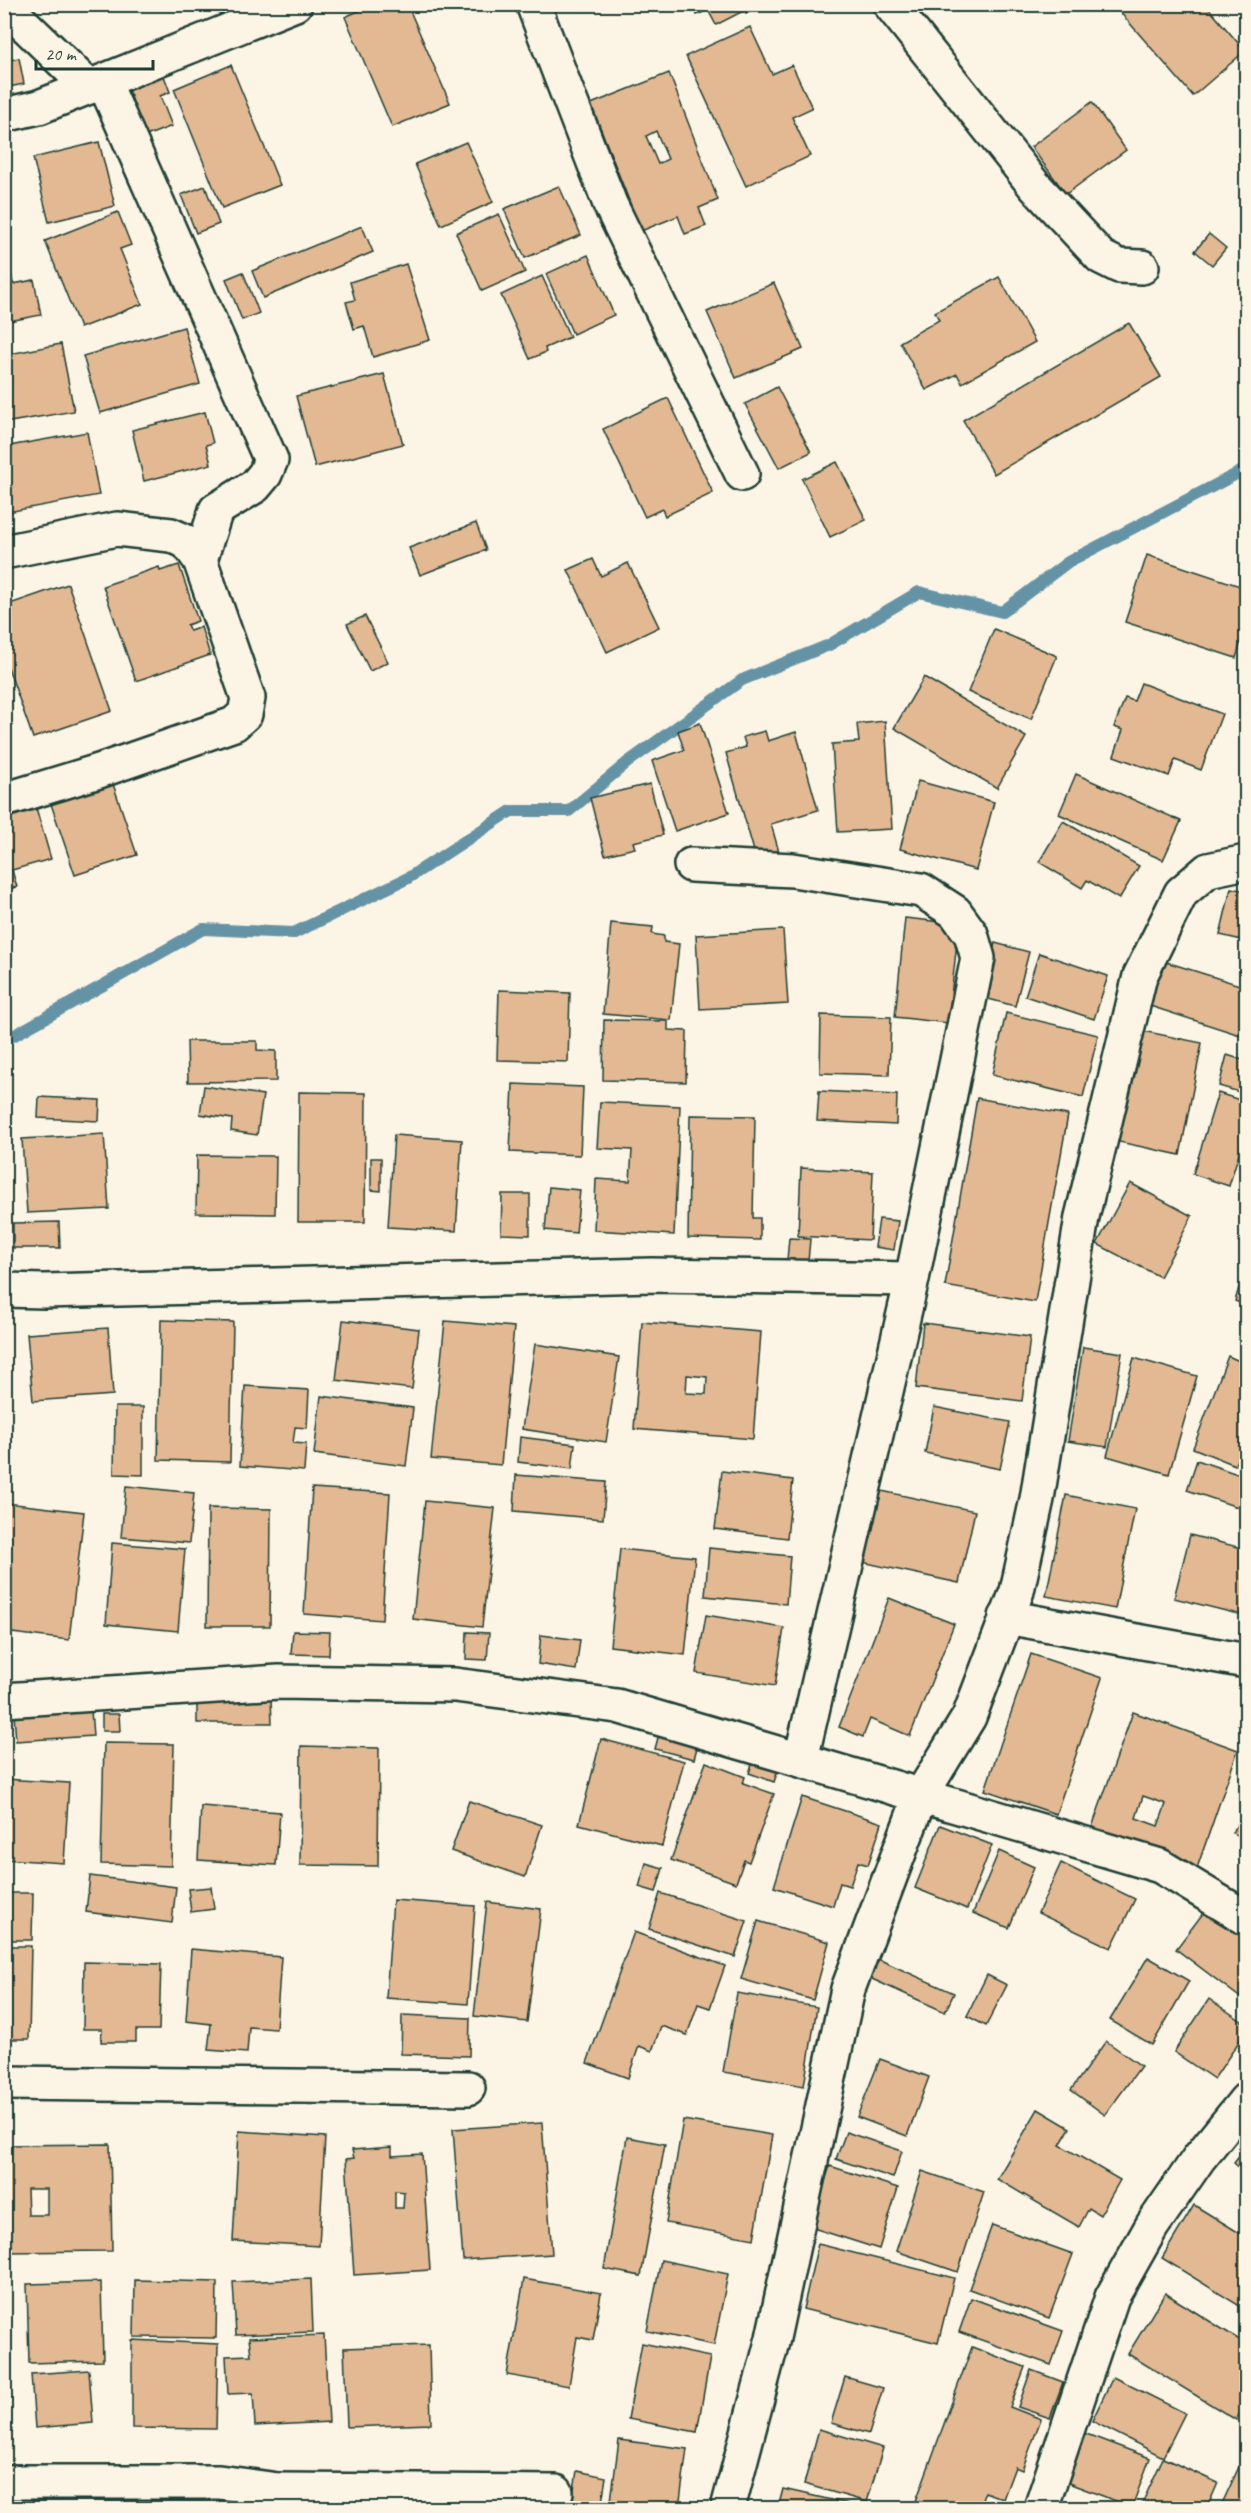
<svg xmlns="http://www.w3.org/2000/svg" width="1251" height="2513" viewBox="0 0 1251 2513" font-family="Caveat,sans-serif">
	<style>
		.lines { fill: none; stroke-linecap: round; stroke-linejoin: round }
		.stream { stroke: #6593a6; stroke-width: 12 }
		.building { fill: #e2b992; stroke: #1f3d34; stroke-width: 1.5; fill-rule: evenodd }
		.minor-casing { stroke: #1f3d34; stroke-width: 38 }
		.minor { stroke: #fcf5e5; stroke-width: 33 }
	</style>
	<rect width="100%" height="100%" fill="#fcf5e5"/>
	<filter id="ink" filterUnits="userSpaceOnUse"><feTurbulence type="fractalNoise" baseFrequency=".0167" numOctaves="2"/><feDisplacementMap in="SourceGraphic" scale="12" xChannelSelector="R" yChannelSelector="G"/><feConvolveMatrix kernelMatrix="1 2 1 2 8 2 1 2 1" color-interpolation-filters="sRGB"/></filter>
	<g filter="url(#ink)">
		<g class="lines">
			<path class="stream" d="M4,1041L203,929L294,933L408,878L511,811H569L628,762L742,680L829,645L919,592L1002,612L1068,562L1246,469"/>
		</g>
		<g class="building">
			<path d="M374,4H407L450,103L392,127L345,17Z"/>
			<path d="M692,4H763L746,13L745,10L716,25L708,10L697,15Z"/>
			<path d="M1113,4H1205L1245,51L1193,96Z"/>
			<path d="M750,27L772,74L792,65L812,108L792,117L810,156L746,186L686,56Z"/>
			<path d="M4,54L6,61L19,58L24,84L4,88Z"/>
			<path d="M231,65L280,185L222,208L174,89Z"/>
			<path d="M161,68L170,92L160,96L172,126L146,136L125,81Z"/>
			<path d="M669,73L718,200L699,208L706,226L685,234L678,216L641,231L591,104ZM656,131L668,159L658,164L646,136Z"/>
			<path d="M1092,102L1126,150L1066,194L1031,147Z"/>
			<path d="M99,142L115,206L49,222L33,158Z"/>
			<path d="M466,142L493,202L441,225L415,164Z"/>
			<path d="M205,186L219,224L196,233L181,195Z"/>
			<path d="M559,186L581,235L525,258L504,209Z"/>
			<path d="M118,212L131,245L120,249L142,304L80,328L45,241Z"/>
			<path d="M499,214L525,272L482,291L456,233Z"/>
			<path d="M362,226L373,252L263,298L252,271Z"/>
			<path d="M1209,234L1226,248L1212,265L1195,251Z"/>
			<path d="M8,252L13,284L34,280L41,315L4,322V253Z"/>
			<path d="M588,255L614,315L573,334L546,274Z"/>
			<path d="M406,264L430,340L373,357L364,326L354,329L346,302L355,300L350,282Z"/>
			<path d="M243,272L259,313L242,320L226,279Z"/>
			<path d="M542,276L570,337L545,348L546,352L530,359L501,295Z"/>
			<path d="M999,277L1035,342L962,383L957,374L926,390L900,342L939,320L935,312Z"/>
			<path d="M774,283L803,349L736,378L707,312Z"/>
			<path d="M1129,323L1161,377L994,474L963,420Z"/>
			<path d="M184,327L200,384L100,413L83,356Z"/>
			<path d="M61,344L74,411L4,423V355Z"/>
			<path d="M384,374L403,444L315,467L296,396Z"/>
			<path d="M777,387L811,452L779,468L745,404Z"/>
			<path d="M668,398L713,493L665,516L662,509L645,517L603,429Z"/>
			<path d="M205,412L213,443L206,445L211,464L144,481L132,430Z"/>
			<path d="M87,432L99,495L8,512L4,494V447Z"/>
			<path d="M837,462L866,520L830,537L802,479Z"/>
			<path d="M476,523L486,550L420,575L409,548Z"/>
			<path d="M1147,555L1246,588V625L1236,658L1125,622Z"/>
			<path d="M593,559L601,576L628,563L659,627L607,652L568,570Z"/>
			<path d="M179,565L198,621L187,625L190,631L201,627L210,655L136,681L103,586L159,567L160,571Z"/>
			<path d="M68,584L112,711L33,738L4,656V606Z"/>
			<path d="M365,616L388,662L370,671L347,624Z"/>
			<path d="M994,629L1057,656L1031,719L968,692Z"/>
			<path d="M924,677L1026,737L997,788L894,728Z"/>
			<path d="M1141,683L1222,714L1201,770L1175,760L1169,776L1114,756L1123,730L1114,727L1125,698L1134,701Z"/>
			<path d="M885,721L892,829L838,832L832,744L859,742L857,724Z"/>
			<path d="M700,723L729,813L675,831L652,761L684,750L678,731Z"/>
			<path d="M765,731L768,741L796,732L818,810L771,824L779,852L756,858L726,753L746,747L743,737Z"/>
			<path d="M1076,774L1181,821L1163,860L1059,814Z"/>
			<path d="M918,781L994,802L976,870L900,849Z"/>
			<path d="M113,784L137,855L75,875L51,804Z"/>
			<path d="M650,784L663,835L633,842L635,848L605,855L590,798Z"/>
			<path d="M36,808L51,859L12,870L17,887L4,890V817Z"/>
			<path d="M1063,821L1139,866L1119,899L1087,880L1082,888L1039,862Z"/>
			<path d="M1231,888L1246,891V941L1220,935Z"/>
			<path d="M905,918L959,924L948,1023L895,1017Z"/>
			<path d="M611,923L653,927L652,934L664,936V942L679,944L671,1020L603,1014Z"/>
			<path d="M783,930L788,1004L700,1009L696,935Z"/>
			<path d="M995,943L1029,952L1015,1006L981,997Z"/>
			<path d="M1039,953L1108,976L1094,1019L1025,996Z"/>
			<path d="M1163,961L1246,987V1037L1150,1006Z"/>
			<path d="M499,990L570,993L568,1062L497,1060Z"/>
			<path d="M1006,1013L1098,1035L1083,1097L992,1075Z"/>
			<path d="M821,1015L891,1017L889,1075L820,1073Z"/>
			<path d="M604,1020L668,1021V1030L687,1031L686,1082L603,1080Z"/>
			<path d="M1133,1029L1202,1043L1180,1155L1110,1140Z"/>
			<path d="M187,1041H257V1050L276,1051V1081L188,1082Z"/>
			<path d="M1227,1055L1246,1061V1094L1219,1086Z"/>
			<path d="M513,1084L583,1087L580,1155L510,1152Z"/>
			<path d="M204,1086L263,1095L257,1135L231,1131L232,1119L200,1114Z"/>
			<path d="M819,1091L897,1095L896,1125L817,1121Z"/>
			<path d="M299,1092L366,1093L365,1222H298Z"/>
			<path d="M1218,1093L1246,1102V1130L1229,1186L1193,1174Z"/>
			<path d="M39,1097L100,1100L99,1121L38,1118Z"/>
			<path d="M977,1098L1068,1115L1035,1302L945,1286Z"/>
			<path d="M600,1102L680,1106L674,1235L594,1230L596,1179L630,1181L632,1150L597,1148Z"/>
			<path d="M690,1115L755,1116L753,1218H760V1240L688,1238Z"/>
			<path d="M104,1134L109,1209L27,1213L22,1139Z"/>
			<path d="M394,1135L462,1140L456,1231L388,1227Z"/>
			<path d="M197,1155L276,1156L275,1214L196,1213Z"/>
			<path d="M371,1158H381V1191L371,1190Z"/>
			<path d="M801,1168L873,1172L870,1240L798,1236Z"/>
			<path d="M1130,1183L1192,1216L1160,1277L1097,1244Z"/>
			<path d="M549,1187L580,1190L576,1233L545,1230Z"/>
			<path d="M502,1194H530V1235L501,1234Z"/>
			<path d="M879,1219L898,1221L894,1250L875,1247Z"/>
			<path d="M59,1222L60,1248H13V1223Z"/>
			<path d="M789,1238L810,1239L808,1262L787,1260Z"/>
			<path d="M1246,1264V1305L1235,1301Z"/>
			<path d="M161,1320L233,1322L230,1462L158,1460Z"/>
			<path d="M343,1320L419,1329L412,1389L336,1380Z"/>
			<path d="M445,1321L514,1327L501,1465L431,1459Z"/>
			<path d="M642,1322L761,1332L753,1439L634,1429ZM687,1375L707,1377L706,1394L686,1393Z"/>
			<path d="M923,1323L1030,1337L1022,1401L916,1388Z"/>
			<path d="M108,1328L113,1395L33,1401L27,1334Z"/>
			<path d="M535,1344L619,1357L606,1442L522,1429Z"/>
			<path d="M1083,1347L1122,1353L1107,1447L1068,1441Z"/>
			<path d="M1228,1356L1246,1364V1436L1235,1465L1193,1448Z"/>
			<path d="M1134,1358L1197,1376L1169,1474L1107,1456Z"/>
			<path d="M245,1386L309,1390L307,1428L295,1427L293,1443L306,1444L304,1471L240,1466Z"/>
			<path d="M321,1396L413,1408L406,1466L314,1454Z"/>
			<path d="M115,1407H143V1475L114,1474Z"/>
			<path d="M934,1407L1010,1422L1000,1469L925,1453Z"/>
			<path d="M520,1437L575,1444L572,1469L518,1462Z"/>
			<path d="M1197,1460L1246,1477V1510L1187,1490Z"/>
			<path d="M722,1471L793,1480L787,1538L715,1529Z"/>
			<path d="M516,1475L606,1482L603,1519L514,1511Z"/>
			<path d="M126,1486L194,1493L189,1543L121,1537Z"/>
			<path d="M312,1488L390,1493L382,1620L304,1614Z"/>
			<path d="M877,1490L975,1511L959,1583L862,1562Z"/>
			<path d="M1066,1495L1135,1509L1115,1609L1046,1596Z"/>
			<path d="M425,1501L495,1508L482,1627L413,1619Z"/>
			<path d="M6,1503L84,1512L69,1640L4,1632Z"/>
			<path d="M208,1508L271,1509L270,1626H207Z"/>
			<path d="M1190,1535L1246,1549V1616L1174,1598Z"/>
			<path d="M112,1543L185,1549L178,1631L106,1624Z"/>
			<path d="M709,1548L790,1556L786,1604L705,1596Z"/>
			<path d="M620,1549L695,1557L685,1655L610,1646Z"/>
			<path d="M889,1598L954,1624L910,1736L870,1719L863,1737L839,1727Z"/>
			<path d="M706,1615L784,1628L775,1686L696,1673Z"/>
			<path d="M293,1631L330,1632L329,1655L291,1654Z"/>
			<path d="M467,1632L489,1633L487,1660L466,1659Z"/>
			<path d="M541,1635L580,1640L576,1670L538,1664Z"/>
			<path d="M1031,1654L1102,1678L1056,1814L985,1790Z"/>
			<path d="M197,1698H271L272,1723H197Z"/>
			<path d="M1246,1706V1728L1238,1724Z"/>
			<path d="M91,1710L93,1736L16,1741L14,1715Z"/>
			<path d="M1133,1712L1238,1750L1197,1868L1091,1830ZM1143,1796L1166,1804L1158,1826L1136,1818Z"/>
			<path d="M102,1714H119L120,1731H102Z"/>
			<path d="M661,1726L700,1736L694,1759L655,1749Z"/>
			<path d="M601,1739L684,1761L662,1846L579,1824Z"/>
			<path d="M104,1743L174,1744L171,1866L101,1864Z"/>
			<path d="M301,1746L379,1748L378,1866L300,1865Z"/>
			<path d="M757,1750L782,1759L774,1782L749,1773Z"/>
			<path d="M706,1762L745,1777L743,1783L774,1794L749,1862L744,1860L736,1883L671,1860Z"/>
			<path d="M4,1779L69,1783L64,1863L4,1859Z"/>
			<path d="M802,1797L882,1823L868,1865L858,1862L850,1886L840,1883L833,1906L774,1887Z"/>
			<path d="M469,1801L542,1825L525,1877L451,1851Z"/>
			<path d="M201,1806L280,1812L276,1865L198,1860Z"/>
			<path d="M1246,1814V1843L1232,1832Z"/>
			<path d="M940,1825L992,1845L967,1909L915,1888Z"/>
			<path d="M999,1851L1034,1867L1009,1928L973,1913Z"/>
			<path d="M646,1863L663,1868L656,1892L639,1887Z"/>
			<path d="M1061,1863L1135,1899L1111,1948L1038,1913Z"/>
			<path d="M90,1876L176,1887L172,1923L86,1912Z"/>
			<path d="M211,1887L214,1909L191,1912L188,1889Z"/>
			<path d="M4,1893H33L32,1940H4Z"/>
			<path d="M660,1893L747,1921L735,1957L649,1929Z"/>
			<path d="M393,1900L475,1906L468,2004L386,1998Z"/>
			<path d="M487,1902L541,1909L527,2022L474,2016Z"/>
			<path d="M1210,1904L1246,1932V2002L1176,1949Z"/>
			<path d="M758,1921L829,1942L813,2000L741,1979Z"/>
			<path d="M634,1932L725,1966L710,2008L698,2004L687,2035L661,2026L652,2051L639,2046L628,2078L587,2063Z"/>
			<path d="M4,1946H31L29,2039H4Z"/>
			<path d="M191,1949L281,1957L276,2029L249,2027L247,2053L208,2050L211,2024L186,2021Z"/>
			<path d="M869,1955L954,1993L945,2012L861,1974Z"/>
			<path d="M1148,1957L1189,1981L1152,2045L1110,2020Z"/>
			<path d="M84,1962L161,1964L159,2030H136V2042H101L102,2029H83Z"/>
			<path d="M987,1975L1007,1985L986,2026L967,2016Z"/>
			<path d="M737,1993L817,2007L804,2086L723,2072Z"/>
			<path d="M1209,1999L1246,2024V2031L1214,2079L1174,2052Z"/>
			<path d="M402,2015L470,2018L469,2056L401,2054Z"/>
			<path d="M1106,2041L1141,2066L1105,2115L1071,2090Z"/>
			<path d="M880,2059L929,2077L907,2136L857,2117Z"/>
			<path d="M1038,2109L1070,2128L1060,2145L1120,2180L1100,2215L1089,2208L1079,2227L997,2179Z"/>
			<path d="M683,2120L772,2135L754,2239L666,2223Z"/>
			<path d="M542,2123L552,2254L463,2260L453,2129Z"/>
			<path d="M239,2131L325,2137L319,2246L233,2241Z"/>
			<path d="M846,2132L902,2151L893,2178L836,2159Z"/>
			<path d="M627,2137L665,2144L641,2276L604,2269Z"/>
			<path d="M110,2144L112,2251L4,2252V2145ZM27,2189H47V2215H28Z"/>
			<path d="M392,2147V2156L422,2154L430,2270L354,2275L346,2159L354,2158L352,2150ZM395,2191L404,2192L403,2208H395Z"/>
			<path d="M1246,2148V2174L1234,2163Z"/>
			<path d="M830,2166L898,2188L879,2249L810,2227Z"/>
			<path d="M922,2171L984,2192L958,2272L896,2251Z"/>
			<path d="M1194,2205L1246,2237V2310L1162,2258Z"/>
			<path d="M992,2225L1073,2254L1049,2318L969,2289Z"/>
			<path d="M818,2244L954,2278L938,2343L803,2309Z"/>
			<path d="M661,2260L728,2274L714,2345L647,2331Z"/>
			<path d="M311,2279L313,2332L236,2335L233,2282Z"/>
			<path d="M524,2279L601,2293L593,2340L577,2337L569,2386L507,2375Z"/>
			<path d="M135,2280L217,2282L216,2338L134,2337Z"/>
			<path d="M101,2282L103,2361L29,2363L27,2284Z"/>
			<path d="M1165,2293L1246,2344V2402L1236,2420L1128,2354Z"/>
			<path d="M971,2298L1063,2331L1051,2365L959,2332Z"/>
			<path d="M324,2335L329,2422L255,2426L253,2393L228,2394L226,2356L251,2355L249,2338Z"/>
			<path d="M132,2340L218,2344L216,2429L132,2428Z"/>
			<path d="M642,2343L710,2357L697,2432L628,2419Z"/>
			<path d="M429,2345L431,2424L347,2427L344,2348Z"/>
			<path d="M972,2347L1025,2367L1010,2407L1041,2419L1022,2470L1015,2467L1003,2499L985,2492L979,2508H936L916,2501Z"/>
			<path d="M4,2353L11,2420H4Z"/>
			<path d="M89,2370L93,2423L35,2428L31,2374Z"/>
			<path d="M1031,2370L1063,2382L1050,2418L1018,2407Z"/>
			<path d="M845,2377L883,2388L869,2434L831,2423Z"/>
			<path d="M1113,2377L1185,2413L1163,2457L1092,2421Z"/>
			<path d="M819,2429L883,2448L867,2502L804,2484Z"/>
			<path d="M1081,2432L1150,2458L1132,2507L1063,2481Z"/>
			<path d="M619,2440L687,2449L679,2508H610Z"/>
			<path d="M1244,2456L1246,2457V2508H1220Z"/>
			<path d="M1163,2458L1218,2483L1207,2508H1140Z"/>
			<path d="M577,2471L606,2477L601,2508H571Z"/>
			<path d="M783,2489L867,2508H770L771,2507L778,2508Z"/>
		</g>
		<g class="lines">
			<defs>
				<g id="minor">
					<path d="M533,4L610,204L742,474"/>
					<path d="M890,4L1034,185L1101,257L1119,266L1142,267"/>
					<path d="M4,5L89,87"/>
					<path d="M104,82L271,460L265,474L255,486L216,510L200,560"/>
					<path d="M4,115L39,107L295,4"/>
					<path d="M4,552L117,529L171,535L187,542L200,560L248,698L245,714L234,724L99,771L4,800"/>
					<path d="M691,865L793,870L921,890L955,912L971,934L978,958L912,1279L801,1759"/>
					<path d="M4,1290L44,1291L651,1275L912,1279"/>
					<path d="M1006,1617L1246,1661"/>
					<path d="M4,1700L279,1682L455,1685L617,1706L1160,1866L1246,1918"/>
					<path d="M4,2083L468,2088"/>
					<path d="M4,2482H219L278,2490L298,2504L301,2508"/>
					<path d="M278,2490L556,2492"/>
					<path d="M728,2508L773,2338L848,1989L920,1797L969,1717L1017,1591L1037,1499L1082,1217L1140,976L1181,893L1208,870L1246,862"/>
					<path d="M1041,2508L1112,2297L1152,2226L1199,2158L1246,2100"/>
				</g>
			</defs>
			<use href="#minor" class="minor-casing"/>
			<use href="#minor" class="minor"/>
		</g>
	</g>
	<rect width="1251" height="2513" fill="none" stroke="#fcf5e5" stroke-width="24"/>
	<rect x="12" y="12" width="1227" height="2489" fill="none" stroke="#1f3d34" stroke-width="2" filter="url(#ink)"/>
	<path d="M36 60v9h117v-9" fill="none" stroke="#1f3d34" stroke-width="3"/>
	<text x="45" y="60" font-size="18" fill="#1f3d34" stroke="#fcf5e5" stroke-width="4.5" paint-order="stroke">20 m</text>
</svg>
